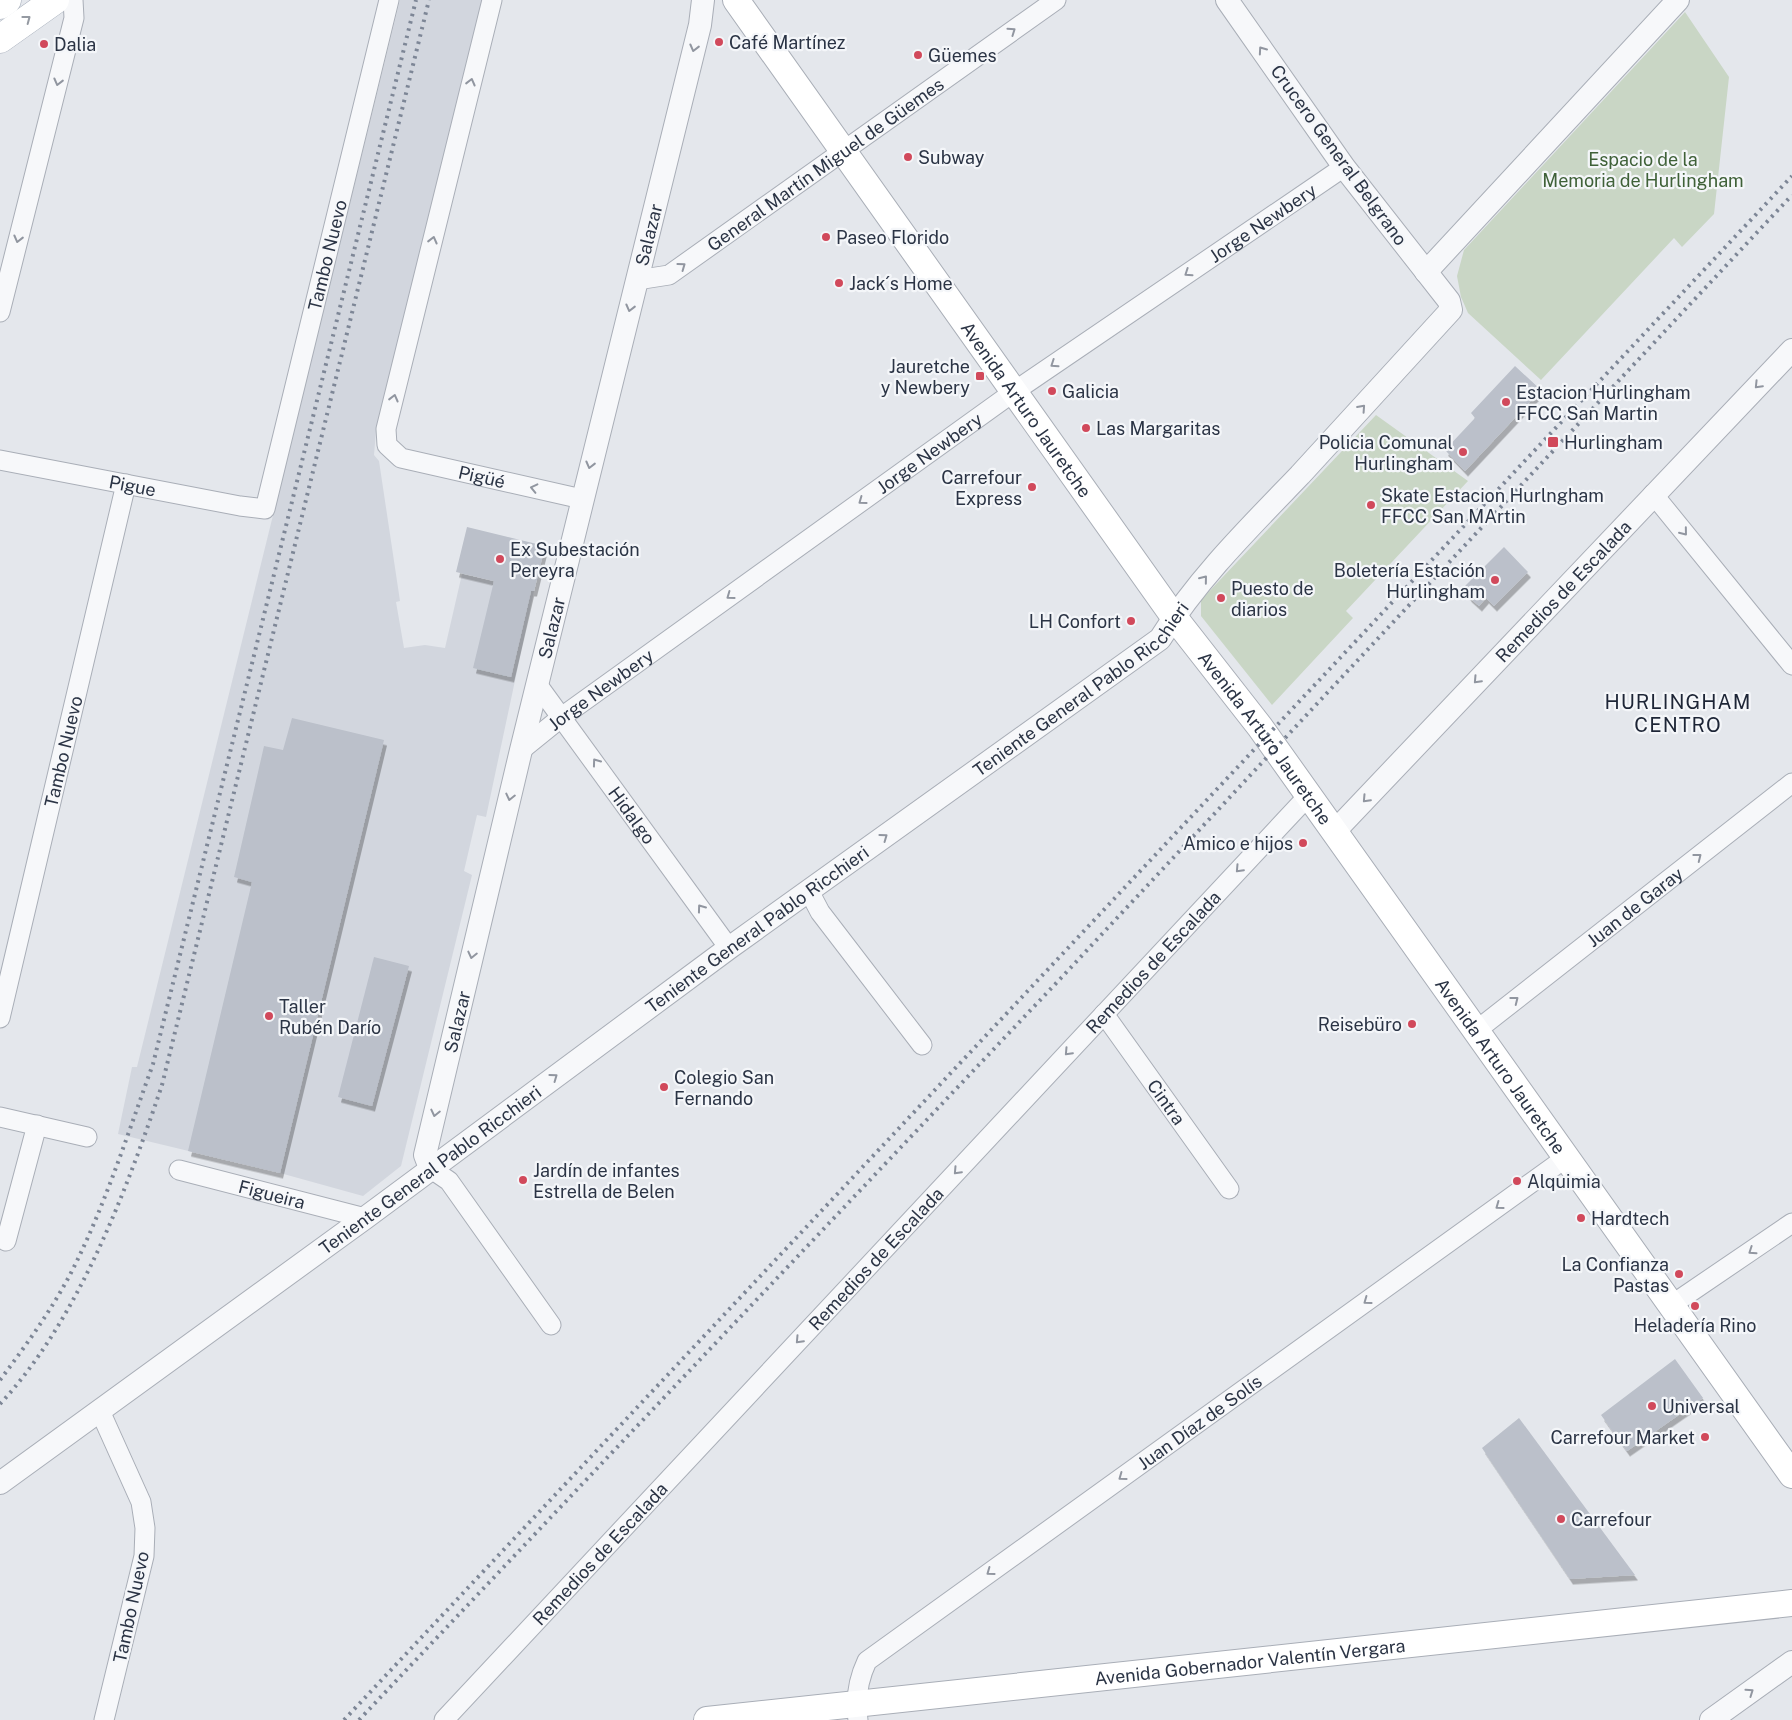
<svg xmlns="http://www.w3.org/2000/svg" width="1792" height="1720" viewBox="0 0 1792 1720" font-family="'Public Sans',sans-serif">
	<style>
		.built { fill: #d2d6de }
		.green { fill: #c9d6c5 }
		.building { fill: #bbc0ca; filter: url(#shadow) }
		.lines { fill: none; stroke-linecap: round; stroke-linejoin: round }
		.minor-casing { stroke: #a9aeb7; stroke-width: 21 }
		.tertiary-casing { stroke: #a9aeb7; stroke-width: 24 }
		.secondary-casing { stroke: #a9aeb7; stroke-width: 28 }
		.primary-casing { stroke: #a3abb8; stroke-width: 29 }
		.minor { stroke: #f7f8fa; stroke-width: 19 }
		.tertiary { stroke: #f7f8fa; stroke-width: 22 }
		.secondary { stroke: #fff; stroke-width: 26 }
		.primary { stroke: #fff; stroke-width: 28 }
		.rail { stroke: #7d8696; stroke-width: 4; stroke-dasharray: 2.5 5; stroke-linecap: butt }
		.oneway { stroke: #959aa2 }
		.oneway2 { stroke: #9196a0 }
		.poi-dot { fill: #d1495b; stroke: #f4f6f9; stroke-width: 2 }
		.labels { text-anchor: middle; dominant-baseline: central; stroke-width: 4.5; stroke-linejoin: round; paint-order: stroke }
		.poi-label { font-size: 18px; fill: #2b3445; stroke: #f4f6f9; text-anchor: start }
		.street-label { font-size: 18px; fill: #2b3445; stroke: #f4f6f9 }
		.park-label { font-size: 18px; fill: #3f6138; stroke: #f4f6f9 }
		.quarter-label { font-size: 20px; letter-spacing: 1px; fill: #1d2536; stroke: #f4f6f9 }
	</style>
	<defs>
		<filter id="shadow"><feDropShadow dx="3" dy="5.5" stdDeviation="0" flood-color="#0004"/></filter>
	</defs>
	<rect width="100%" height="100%" fill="#e4e7ec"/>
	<path class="built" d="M400,0H482L376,431L374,455L379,461L400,601L396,602L404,648L425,645L445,648L462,574L534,591L486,817L477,815L464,871L472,875L401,1166L363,1196L280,1173L118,1134L132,1067H137Z"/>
	<g class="green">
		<path d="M1685,12L1729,77L1714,214L1682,247L1674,238L1541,380L1468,313L1461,297L1457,276L1464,250Z"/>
		<path d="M1376,415L1468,481L1346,611L1353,618L1272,705L1201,616V600Z"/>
	</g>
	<g class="building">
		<path d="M1515,366L1541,390L1465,471L1445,450L1475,418L1471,413Z"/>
		<path d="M467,527L545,546L534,591H531L511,677L473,668L494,581L456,572Z"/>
		<path d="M1504,547L1528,572L1494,606L1486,598L1479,606L1469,597L1463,588Z"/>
		<path d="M292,718L384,740L280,1173L188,1151L252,882L234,877L264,746L283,750Z"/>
		<path d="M374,957L409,966L372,1106L338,1097Z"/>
		<path d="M1675,1359L1703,1398L1627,1451L1601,1415Z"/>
		<path d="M1519,1418L1635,1575L1570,1579L1482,1448Z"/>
	</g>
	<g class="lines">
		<defs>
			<g id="minor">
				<path id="s1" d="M492,0L386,429L387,445L401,458L582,499"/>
				<path id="s2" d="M637,280L669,275L1056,0"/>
				<path d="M0,312L74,18L73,0"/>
				<path id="s3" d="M0,460L240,506L265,509L389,0"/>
				<path d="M1653,494L1792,665"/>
				<path id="s4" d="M537,684L729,948"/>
				<path id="s5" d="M521,750L563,716L1015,391L1344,167"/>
				<path d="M809,891L820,912L922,1045"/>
				<path id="s6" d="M1104,1014L1229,1189"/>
				<path id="s7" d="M0,1018L126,484"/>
				<path id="s8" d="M1477,1030L1792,783"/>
				<path d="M0,1117L87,1137"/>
				<path d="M430,1168L449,1181L551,1325"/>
				<path id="s9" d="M179,1170L365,1218"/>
				<path d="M6,1241L37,1125"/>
				<path d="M1673,1304L1792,1223"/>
				<path d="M100,1411L141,1502L145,1528L144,1556L104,1720"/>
				<path id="s10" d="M444,1720L1309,795"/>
				<path id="s11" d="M858,1720C855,1699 858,1680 867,1661L1567,1157"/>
			</g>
			<g id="tertiary">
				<path d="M1426,272L1678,0"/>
				<path id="s12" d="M1335,831L1792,350"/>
				<path id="s13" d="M430,1168L425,1155L521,750L700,25L703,0"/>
				<path id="s14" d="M0,1483L365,1218L729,948L1160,639C1198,578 1250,527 1300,475C1351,420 1401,365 1451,310L1449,301L1344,167L1227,0"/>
				<path d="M1711,1720L1792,1662"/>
			</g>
			<g id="secondary">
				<path id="s15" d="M736,0L1174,617L1260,727L1792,1475"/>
				<path id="s16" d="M707,1720L1792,1603"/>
			</g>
			<g id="primary">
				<path d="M0,5L7,0"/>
				<path d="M0,39L55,0"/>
			</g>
		</defs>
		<use href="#minor" class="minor-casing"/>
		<use href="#tertiary" class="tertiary-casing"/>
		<use href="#secondary" class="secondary-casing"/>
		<use href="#primary" class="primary-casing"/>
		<use href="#minor" class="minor"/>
		<use href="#tertiary" class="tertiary"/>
		<use href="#secondary" class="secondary"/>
		<use href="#primary" class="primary"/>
		<g class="rail">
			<path d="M0,1380C27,1344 53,1308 73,1269C106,1203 128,1133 153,1064L416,0"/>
			<path d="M0,1404C78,1320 126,1192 162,1085L429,0"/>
			<path d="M344,1720L1792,176"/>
			<path d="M359,1720L1061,978L1792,195"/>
		</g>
	</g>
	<defs><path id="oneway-chevron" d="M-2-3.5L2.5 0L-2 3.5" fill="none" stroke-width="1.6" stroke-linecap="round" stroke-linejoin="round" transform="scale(1.25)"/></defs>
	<use class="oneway" href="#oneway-chevron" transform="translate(27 19) rotate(-37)"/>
	<g class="oneway2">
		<use href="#oneway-chevron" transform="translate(1012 31) rotate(-35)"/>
		<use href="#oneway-chevron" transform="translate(694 48) rotate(104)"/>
		<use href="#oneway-chevron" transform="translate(1262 50) rotate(-125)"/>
		<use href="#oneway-chevron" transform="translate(58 82) rotate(104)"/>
		<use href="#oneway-chevron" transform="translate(471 82) rotate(-76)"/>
		<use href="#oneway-chevron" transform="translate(18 239) rotate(104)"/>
		<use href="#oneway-chevron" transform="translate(433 240) rotate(-76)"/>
		<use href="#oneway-chevron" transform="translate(682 266) rotate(-36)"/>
		<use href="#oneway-chevron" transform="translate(1188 273) rotate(146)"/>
		<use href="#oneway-chevron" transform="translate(630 308) rotate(104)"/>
		<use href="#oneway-chevron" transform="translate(1054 364) rotate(146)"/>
		<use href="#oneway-chevron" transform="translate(1758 385) rotate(134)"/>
		<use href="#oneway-chevron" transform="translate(394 398) rotate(-76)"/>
		<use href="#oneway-chevron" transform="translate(1362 408) rotate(-48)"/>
		<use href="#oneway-chevron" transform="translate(590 465) rotate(104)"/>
		<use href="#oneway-chevron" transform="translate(534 488) rotate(-167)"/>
		<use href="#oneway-chevron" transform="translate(862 501) rotate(144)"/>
		<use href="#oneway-chevron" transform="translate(1684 532) rotate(51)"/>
		<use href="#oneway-chevron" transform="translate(1204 579) rotate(-51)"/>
		<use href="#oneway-chevron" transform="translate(730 596) rotate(144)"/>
		<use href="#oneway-chevron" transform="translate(1477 680) rotate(133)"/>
		<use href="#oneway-chevron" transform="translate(596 762) rotate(-126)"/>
		<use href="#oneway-chevron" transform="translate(510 797) rotate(103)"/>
		<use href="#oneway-chevron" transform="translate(1366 799) rotate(133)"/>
		<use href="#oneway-chevron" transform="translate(884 837) rotate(-36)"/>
		<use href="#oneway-chevron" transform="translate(1698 857) rotate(-38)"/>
		<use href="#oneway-chevron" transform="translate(1239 869) rotate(133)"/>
		<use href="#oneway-chevron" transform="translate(701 908) rotate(-126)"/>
		<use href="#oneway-chevron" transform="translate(472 955) rotate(103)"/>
		<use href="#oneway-chevron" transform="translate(1515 1000) rotate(-38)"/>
		<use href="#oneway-chevron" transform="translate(1068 1052) rotate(133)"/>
		<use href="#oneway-chevron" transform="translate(554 1077) rotate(-36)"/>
		<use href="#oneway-chevron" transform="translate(435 1113) rotate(103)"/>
		<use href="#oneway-chevron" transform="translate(957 1171) rotate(133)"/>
		<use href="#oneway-chevron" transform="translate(1499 1206) rotate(144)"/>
		<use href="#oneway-chevron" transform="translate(1752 1251) rotate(146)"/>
		<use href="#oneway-chevron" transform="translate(1367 1301) rotate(144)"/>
		<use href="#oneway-chevron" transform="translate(799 1340) rotate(133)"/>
		<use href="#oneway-chevron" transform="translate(1122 1477) rotate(144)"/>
		<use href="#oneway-chevron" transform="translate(990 1572) rotate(144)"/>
		<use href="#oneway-chevron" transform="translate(1750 1692) rotate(-35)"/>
	</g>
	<g class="poi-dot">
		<circle cx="719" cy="42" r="5"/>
		<circle cx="44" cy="44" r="5"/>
		<circle cx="918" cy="55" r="5"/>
		<circle cx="908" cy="157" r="5"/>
		<circle cx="826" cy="237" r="5"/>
		<circle cx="839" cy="283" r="5"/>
		<rect x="975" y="371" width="10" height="10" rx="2.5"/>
		<circle cx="1052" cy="391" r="5"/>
		<circle cx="1506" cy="402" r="5"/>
		<circle cx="1086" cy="428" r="5"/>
		<rect x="1547" y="436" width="12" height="12" rx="2.5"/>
		<circle cx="1463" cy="452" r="5"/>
		<circle cx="1032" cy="487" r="5"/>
		<circle cx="1371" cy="505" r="5"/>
		<circle cx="500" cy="559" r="5"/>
		<circle cx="1495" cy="580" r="5"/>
		<circle cx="1221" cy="598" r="5"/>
		<circle cx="1131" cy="621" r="5"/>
		<circle cx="1303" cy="843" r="5"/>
		<circle cx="269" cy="1016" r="5"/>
		<circle cx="1412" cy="1024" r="5"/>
		<circle cx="664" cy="1087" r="5"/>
		<circle cx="523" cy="1180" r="5"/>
		<circle cx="1517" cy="1181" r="5"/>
		<circle cx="1581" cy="1218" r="5"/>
		<circle cx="1679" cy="1274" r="5"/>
		<circle cx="1695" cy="1306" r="5"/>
		<circle cx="1652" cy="1406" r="5"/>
		<circle cx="1705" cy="1437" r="5"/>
		<circle cx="1561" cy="1519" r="5"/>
	</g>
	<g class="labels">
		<g class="poi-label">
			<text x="729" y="42">Café Martínez</text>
			<text x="54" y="44">Dalia</text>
			<text x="928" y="55">Güemes</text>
			<text x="918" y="157">Subway</text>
			<text x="836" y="237">Paseo Florido</text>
			<text x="849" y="283">Jack´s Home</text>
			<text x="970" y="366" text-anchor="end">Jauretche<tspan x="970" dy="21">y Newbery</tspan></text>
			<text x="1062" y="391">Galicia</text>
			<text x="1516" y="392">Estacion Hurlingham<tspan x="1516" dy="21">FFCC San Martin</tspan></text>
			<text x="1096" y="428">Las Margaritas</text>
			<text x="1453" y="442" text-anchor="end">Policia Comunal<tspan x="1453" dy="21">Hurlingham</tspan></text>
			<text x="1564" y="442">Hurlingham</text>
			<text x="1022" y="477" text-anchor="end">Carrefour<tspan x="1022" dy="21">Express</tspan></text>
			<text x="1381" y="495">Skate Estacion Hurlngham<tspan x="1381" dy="21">FFCC San MArtin</tspan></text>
			<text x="510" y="549">Ex Subestación<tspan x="510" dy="21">Pereyra</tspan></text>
			<text x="1485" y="570" text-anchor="end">Boletería Estación<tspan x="1485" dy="21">Hurlingham</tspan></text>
			<text x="1231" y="588">Puesto de<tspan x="1231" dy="21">diarios</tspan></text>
			<text x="1121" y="621" text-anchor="end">LH Confort</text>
			<text x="1293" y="843" text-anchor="end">Amico e hijos</text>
			<text x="279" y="1006">Taller<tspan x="279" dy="21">Rubén Darío</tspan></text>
			<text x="1402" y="1024" text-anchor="end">Reisebüro</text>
			<text x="674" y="1077">Colegio San<tspan x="674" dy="21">Fernando</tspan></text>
			<text x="533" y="1170">Jardín de infantes<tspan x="533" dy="21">Estrella de Belen</tspan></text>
			<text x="1527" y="1181">Alquimia</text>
			<text x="1591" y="1218">Hardtech</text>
			<text x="1669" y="1264" text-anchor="end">La Confianza<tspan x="1669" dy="21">Pastas</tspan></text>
			<text x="1695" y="1325" text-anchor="middle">Heladería Rino</text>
			<text x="1662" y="1406">Universal</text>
			<text x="1695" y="1437" text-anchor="end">Carrefour Market</text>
			<text x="1571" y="1519">Carrefour</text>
		</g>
		<g class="street-label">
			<text transform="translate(1339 155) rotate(54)">Crucero General Belgrano</text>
			<text stroke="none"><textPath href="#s2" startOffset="224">General Martín Miguel de Güemes</textPath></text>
			<text stroke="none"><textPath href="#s5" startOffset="910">Jorge Newbery</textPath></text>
			<text stroke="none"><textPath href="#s13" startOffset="961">Salazar</textPath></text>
			<text stroke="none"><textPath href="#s3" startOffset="531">Tambo Nuevo</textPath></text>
			<text stroke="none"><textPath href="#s15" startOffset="502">Avenida Arturo Jauretche</textPath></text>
			<text stroke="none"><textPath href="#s5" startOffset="505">Jorge Newbery</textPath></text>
			<text stroke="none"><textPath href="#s1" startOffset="560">Pigüé</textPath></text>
			<text stroke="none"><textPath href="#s3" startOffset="135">Pigue</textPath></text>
			<text stroke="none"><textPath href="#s12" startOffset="331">Remedios de Escalada</textPath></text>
			<text stroke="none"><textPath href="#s13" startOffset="556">Salazar</textPath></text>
			<text stroke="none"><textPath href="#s14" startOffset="1342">Teniente General Pablo Ricchieri</textPath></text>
			<text stroke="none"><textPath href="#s5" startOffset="100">Jorge Newbery</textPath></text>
			<text stroke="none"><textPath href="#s15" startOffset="908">Avenida Arturo Jauretche</textPath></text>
			<text stroke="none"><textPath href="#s7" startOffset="274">Tambo Nuevo</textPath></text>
			<text stroke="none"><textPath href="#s4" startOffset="162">Hidalgo</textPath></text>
			<text stroke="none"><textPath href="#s8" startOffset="200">Juan de Garay</textPath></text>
			<text stroke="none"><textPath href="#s14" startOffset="938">Teniente General Pablo Ricchieri</textPath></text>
			<text stroke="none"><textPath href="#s10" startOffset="1038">Remedios de Escalada</textPath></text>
			<text stroke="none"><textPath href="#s13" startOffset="151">Salazar</textPath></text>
			<text stroke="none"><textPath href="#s15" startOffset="1312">Avenida Arturo Jauretche</textPath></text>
			<text stroke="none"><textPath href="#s6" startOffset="108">Cintra</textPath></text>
			<text stroke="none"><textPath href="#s14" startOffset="532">Teniente General Pablo Ricchieri</textPath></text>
			<text stroke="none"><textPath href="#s9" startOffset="96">Figueira</textPath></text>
			<text stroke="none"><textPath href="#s10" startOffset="632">Remedios de Escalada</textPath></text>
			<text stroke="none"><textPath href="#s11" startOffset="470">Juan Díaz de Solís</textPath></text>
			<text stroke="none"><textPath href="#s10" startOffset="228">Remedios de Escalada</textPath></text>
			<text transform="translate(131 1607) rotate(-78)">Tambo Nuevo</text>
			<text stroke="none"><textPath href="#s16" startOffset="546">Avenida Gobernador Valentín Vergara</textPath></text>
		</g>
		<g class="park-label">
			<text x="1643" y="159">Espacio de la<tspan x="1643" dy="21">Memoria de Hurlingham</tspan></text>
		</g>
		<g class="quarter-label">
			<text x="1678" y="702">HURLINGHAM<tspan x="1678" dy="23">CENTRO</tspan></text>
		</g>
	</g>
</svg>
